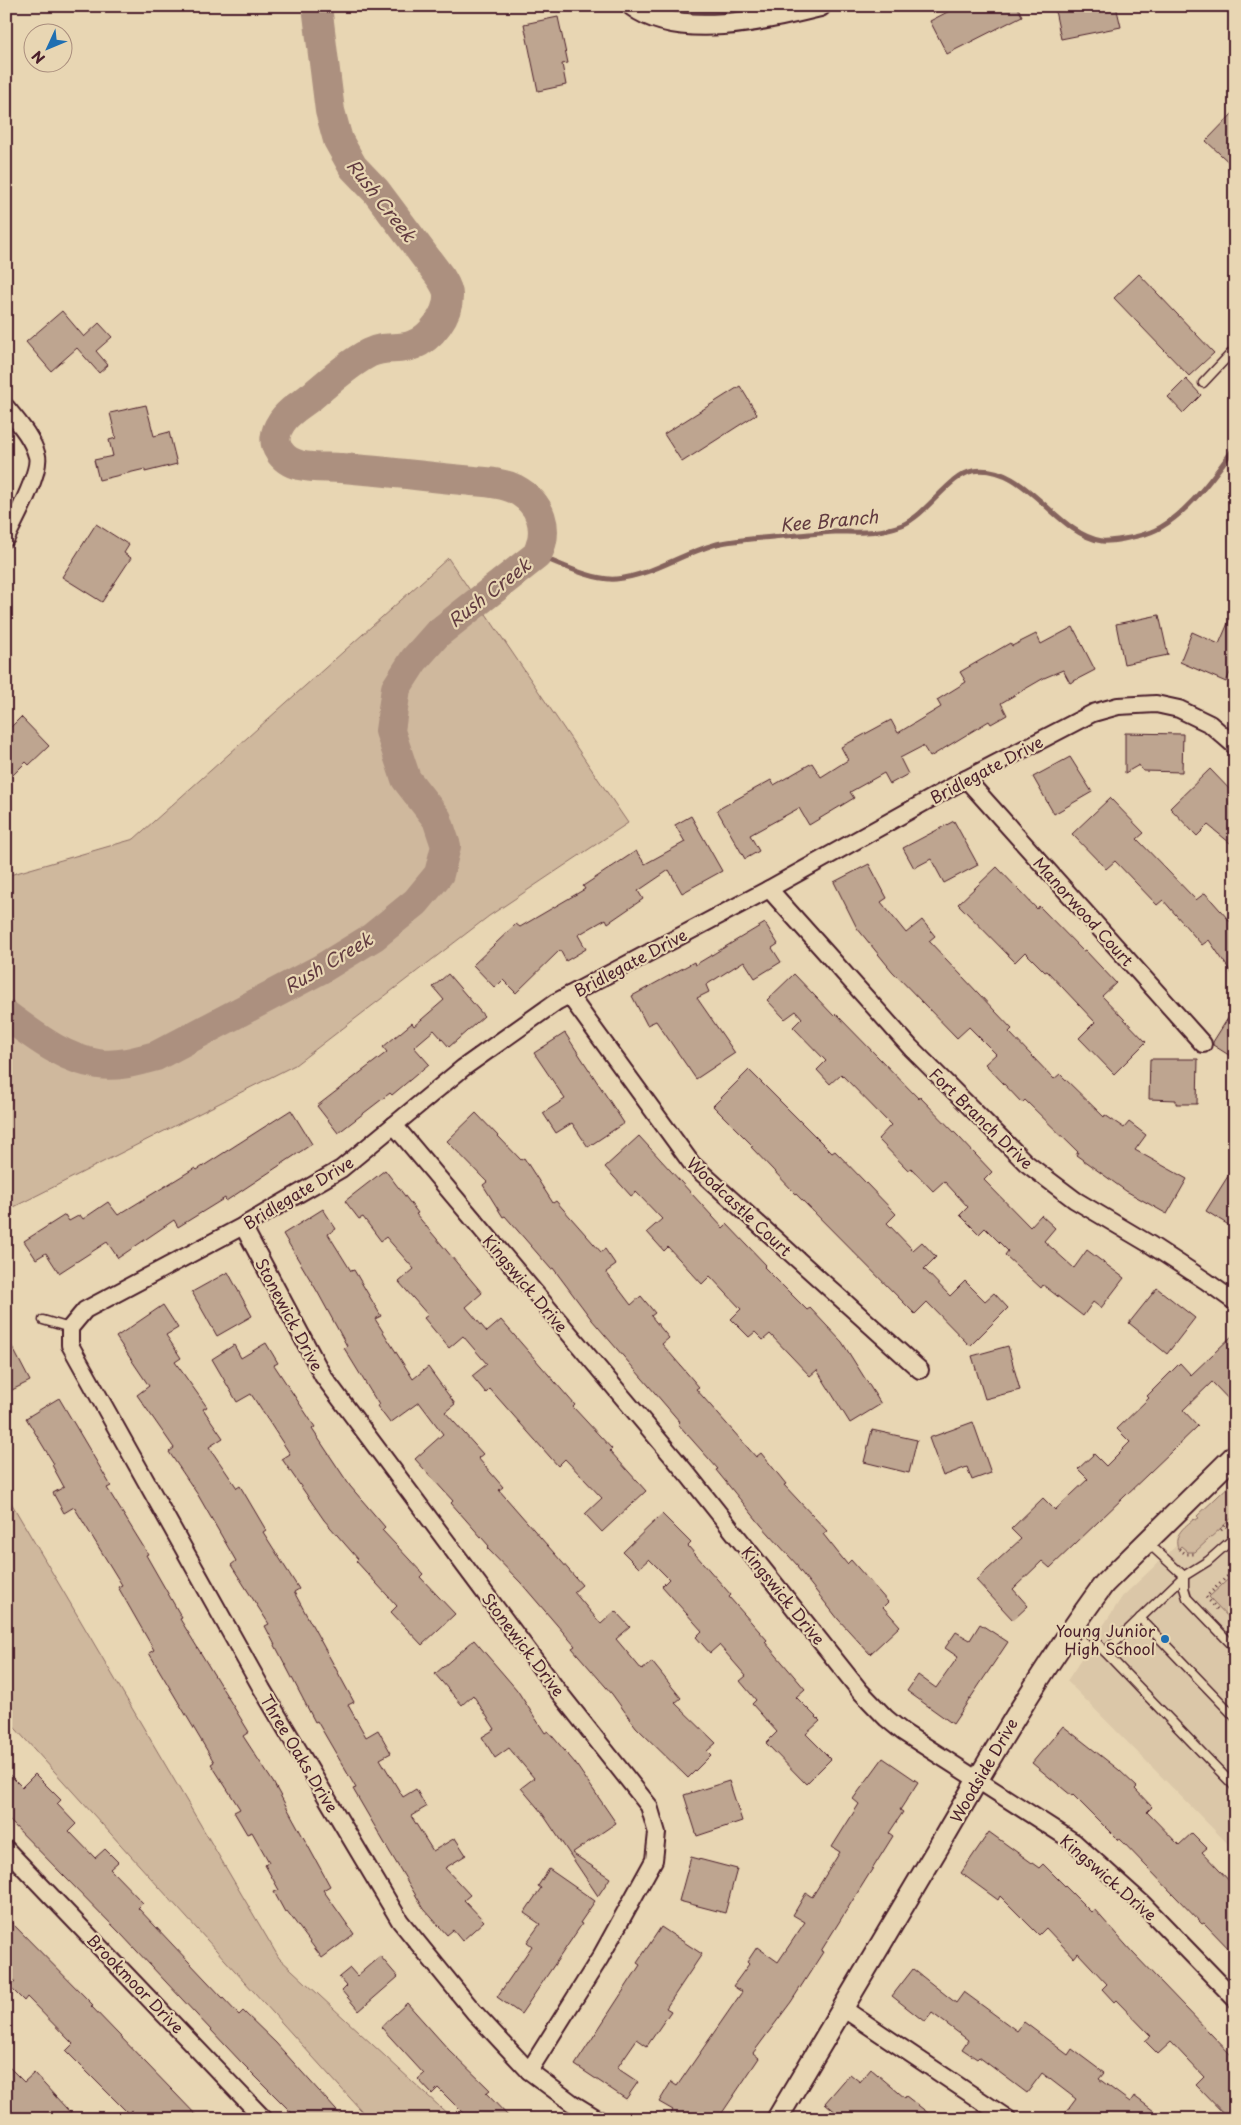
<svg xmlns="http://www.w3.org/2000/svg" width="1241" height="2125" viewBox="0 0 1241 2125" font-family="'Playpen Sans',sans-serif">
	<style>
		.built { fill: #dbc7a8 }
		.green { fill: #cfb89d; stroke: #8c6c64 }
		.lines { fill: none; stroke-linecap: round; stroke-linejoin: round }
		.stream { stroke: #85635d; stroke-width: 5 }
		.river { stroke: #ac907f; stroke-width: 30 }
		.building { fill: #bea590; stroke: #4a1f2b }
		.service-casing { stroke: #4a1f2b; stroke-width: 11 }
		.minor-casing { stroke: #4a1f2b; stroke-width: 20 }
		.tertiary-casing { stroke: #4a1f2b; stroke-width: 24 }
		.path { stroke: #4a1f2b; stroke-width: 3; stroke-dasharray: 1 4; stroke-linecap: butt }
		.service { stroke: #e8d6b3; stroke-width: 8 }
		.minor { stroke: #e8d6b3; stroke-width: 16 }
		.tertiary { stroke: #e8d6b3; stroke-width: 20 }
		.poi-dot { fill: #1f6fb2; stroke: #e8d6b3; stroke-width: 2 }
		.labels { text-anchor: middle; dominant-baseline: central; stroke-width: 4.5; stroke-linejoin: round; paint-order: stroke }
		.street-label { font-size: 16px; fill: #4a1f2b; stroke: #e8d6b3 }
		.poi-label { font-size: 16px; fill: #4a1f2b; stroke: #e8d6b3; text-anchor: end }
		.water-label { font-size: 18px; font-style: italic; fill: #623b40; stroke: #e8d6b3 }
	</style>
	<rect width="100%" height="100%" fill="#e8d6b3"/>
	<filter id="ink" filterUnits="userSpaceOnUse"><feTurbulence type="fractalNoise" baseFrequency=".02" numOctaves="2"/><feDisplacementMap in="SourceGraphic" scale="10" xChannelSelector="R" yChannelSelector="G"/><feConvolveMatrix kernelMatrix="1 2 1 2 8 2 1 2 1" color-interpolation-filters="sRGB"/></filter>
	<g filter="url(#ink)">
		<path class="built" d="M1235,1490V1851L1067,1681L1122,1597Z"/>
		<g class="green">
			<path d="M448,558L628,823L489,916L295,1065L6,1211V876L134,839Z"/>
			<path d="M1235,1480V1515L1195,1552H1188L1181,1546L1178,1549C1173,1535 1184,1527 1194,1519L1195,1520L1199,1518L1197,1516Z"/>
			<path d="M6,1494L279,1958L453,2119H369L6,1718Z"/>
			<path d="M1235,1573V1624L1209,1597Z"/>
		</g>
		<g class="lines">
			<path class="stream" d="M537,555C558,563 593,581 616,579C652,576 685,551 721,543C741,539 763,538 784,536C801,535 818,533 835,532C860,532 878,534 902,525C928,514 949,475 973,471C1025,462 1055,534 1102,541C1111,542 1136,537 1145,534C1181,524 1214,476 1235,447"/>
			<path class="river" d="M6,1015C35,1036 63,1059 98,1064C117,1067 138,1061 156,1056L321,969L373,937L416,902L439,874L446,846L437,819L406,779L390,731L396,688L414,660L437,634L537,555C550,528 541,503 515,489C499,481 479,482 463,480C422,476 382,471 342,468C322,466 292,472 279,451C273,442 275,432 281,423C287,412 302,404 312,396C330,381 348,364 369,353C384,345 399,351 413,345C431,338 449,314 448,295C448,289 444,283 441,278L376,191L353,167L338,140L330,111L317,6"/>
		</g>
		<g class="building">
			<path d="M959,6H1017L1022,16L947,54L930,21Z"/>
			<path d="M1054,6H1116L1121,27L1061,39Z"/>
			<path d="M558,17L568,63L562,64L566,85L538,91L524,24Z"/>
			<path d="M1235,111V168L1206,141Z"/>
			<path d="M1139,274L1214,353L1189,376L1114,298Z"/>
			<path d="M62,311L84,337L99,323L112,337L96,351L108,365L99,373L77,348L51,371L26,342Z"/>
			<path d="M1186,379L1201,395L1183,413L1168,397Z"/>
			<path d="M740,386L757,414L682,462L664,434Z"/>
			<path d="M146,405L154,436L169,432L177,464L145,472V469L99,480L94,460L113,456L109,440L116,438L110,413Z"/>
			<path d="M96,524L129,545L124,553L131,558L102,602L62,577Z"/>
			<path d="M1235,607V662L1226,682L1180,662L1192,632L1219,644Z"/>
			<path d="M1159,615L1168,655L1124,664L1116,624Z"/>
			<path d="M1073,627L1095,670L1070,683L1063,670L1044,678L1001,703L1007,715L991,724L989,721L930,757L923,746L900,758L908,774L890,784L884,773L850,792L854,798L809,825L799,808L750,835L759,851L745,859L717,810L771,780L774,785L812,763L821,777L848,760L841,747L891,720L898,733L941,707L937,700L966,682L960,672L1010,643L1012,646L1036,634L1041,644Z"/>
			<path d="M21,717L49,746L29,765L26,762L6,782V732Z"/>
			<path d="M1125,733L1183,734L1182,772L1143,771L1139,765L1125,773Z"/>
			<path d="M1070,757L1092,792L1054,814L1033,777Z"/>
			<path d="M1210,769L1235,795V847L1208,825L1197,836L1170,808Z"/>
			<path d="M1110,798L1144,833L1137,839L1196,900L1205,893L1235,927V978L1209,940L1202,945L1163,900L1157,905L1115,861L1106,869L1072,834Z"/>
			<path d="M691,816L722,871L682,893L669,870L638,891L643,899L608,923L606,919L578,935L586,949L566,961L560,950L516,993L503,980L495,988L473,965L516,924L520,927L585,889L583,886L636,851L645,864L685,842L675,825Z"/>
			<path d="M954,821L978,865L944,883L931,859L914,868L903,848Z"/>
			<path d="M869,864L887,898L881,902L906,933L922,920L935,936L929,941L1012,1029L1009,1032L1054,1079L1060,1074L1104,1117L1105,1115L1124,1128L1129,1122L1146,1135L1135,1150L1187,1179L1167,1214L1126,1191L1076,1155L1078,1152L1025,1100L1022,1103L985,1064L996,1054L969,1027L957,1038L892,971L857,928L834,882Z"/>
			<path d="M997,867L1037,909L1039,906L1083,951L1085,950L1116,983L1102,996L1146,1042L1114,1074L1079,1038L1095,1022L1047,971L1045,972L1025,952L1015,962L958,904Z"/>
			<path d="M765,923L778,944L772,948L781,962L755,978L744,961L706,985L709,992L697,998L735,1053L696,1079L656,1021L647,1025L632,996L694,962L695,965Z"/>
			<path d="M448,974L484,1016L449,1047L434,1030L414,1047L429,1064L392,1095L390,1093L338,1133L317,1106L387,1052L383,1047L412,1023L414,1026L444,1000L433,987Z"/>
			<path d="M794,974L834,1016L836,1014L919,1099L920,1097L959,1137L992,1172L984,1180L1030,1227L1041,1215L1055,1228L1044,1241L1074,1268L1087,1250L1124,1278L1101,1308L1093,1302L1083,1316L1043,1285L1041,1288L1005,1255L1008,1251L985,1228L979,1234L960,1215L968,1207L944,1181L933,1191L911,1168L908,1170L878,1139L891,1125L841,1074L830,1084L817,1070L826,1061L793,1027L802,1018L796,1011L785,1019L767,1000Z"/>
			<path d="M1235,1007V1059L1213,1045V1042Z"/>
			<path d="M565,1033L624,1123L588,1147L572,1123L556,1133L543,1113L565,1099L534,1053Z"/>
			<path d="M1150,1059H1198L1197,1104H1176V1100L1149,1099Z"/>
			<path d="M749,1070L832,1153L835,1151L896,1214L887,1223L913,1250L922,1242L936,1257L924,1269L950,1296L965,1281L985,1301L994,1293L1008,1308L970,1346L927,1302L915,1314L794,1192L751,1147L753,1146L713,1106Z"/>
			<path d="M291,1110L312,1144L226,1201L225,1198L178,1227L174,1220L118,1258L107,1242L59,1273L46,1253L36,1259L24,1241L65,1215L69,1221L80,1215L83,1219L108,1202L118,1215L195,1168L197,1170Z"/>
			<path d="M476,1113L521,1160L524,1158L553,1203L556,1201L601,1252L605,1249L616,1265L606,1272L631,1305L641,1296L655,1313L651,1316L669,1338L662,1344L699,1387L696,1389L756,1457L761,1453L786,1484L784,1485L827,1531L823,1534L847,1564L851,1560L888,1602L883,1607L900,1626L870,1654L838,1619L797,1567L798,1566L761,1525L716,1470L718,1469L678,1424L680,1422L592,1320L553,1268L551,1269L505,1216L503,1217L483,1185L487,1182L447,1141Z"/>
			<path d="M639,1136L723,1228L727,1224L766,1265L764,1267L807,1310L810,1308L842,1342L881,1404L850,1423L817,1370L810,1376L770,1334L763,1340L755,1332L749,1337L731,1319L741,1309L710,1276L702,1284L668,1247L664,1251L647,1232L662,1219L636,1192L631,1196L605,1167Z"/>
			<path d="M1235,1165V1229L1206,1211Z"/>
			<path d="M385,1170L418,1213L416,1214L482,1293L466,1307L487,1332L501,1320L575,1405L573,1407L612,1449L610,1451L646,1491L602,1532L585,1514L602,1498L565,1459L558,1466L490,1389L486,1393L472,1376L487,1364L463,1336L449,1348L424,1318L428,1315L399,1282L414,1269L386,1237L381,1241L363,1217L359,1219L345,1201Z"/>
			<path d="M323,1209L336,1229L328,1234L351,1271L354,1270L381,1316L375,1319L413,1379L428,1367L455,1404L445,1412L483,1454L478,1458L503,1487L499,1490L582,1585L574,1592L601,1624L615,1611L630,1627L616,1639L642,1670L652,1662L681,1698L675,1703L716,1743L707,1751L711,1755L688,1778L636,1727L612,1694L572,1648L575,1646L521,1583L487,1548L489,1546L451,1503L453,1501L415,1459L443,1434L419,1402L390,1423L377,1406L379,1405L344,1348L347,1346L317,1291L283,1234Z"/>
			<path d="M228,1272L252,1316L217,1336L192,1292Z"/>
			<path d="M1157,1288L1195,1318L1167,1354L1129,1323Z"/>
			<path d="M163,1305L178,1328L166,1335L181,1358L175,1362L207,1407L203,1409L223,1438L209,1447L237,1488L240,1486L266,1530L263,1532L299,1589L294,1592L354,1702L348,1705L366,1737L378,1730L391,1753L380,1759L403,1797L416,1789L426,1807L411,1816L433,1851L455,1838L466,1855L445,1868L470,1895L464,1900L484,1921L462,1941L453,1930L447,1935L424,1909L388,1849L353,1789L356,1788L317,1721L315,1722L265,1626L269,1624L231,1565L236,1561L198,1495L169,1452L174,1448L137,1395L149,1386L116,1337Z"/>
			<path d="M1235,1333V1406L1212,1382L1183,1410L1198,1426L1050,1568L1042,1561L1013,1589L1028,1606L1013,1620L976,1580L1021,1539L1011,1529L1043,1498L1055,1510L1088,1479L1078,1469L1094,1454L1106,1466L1130,1442L1117,1429L1149,1398L1147,1396L1180,1363L1191,1375Z"/>
			<path d="M6,1335L30,1381L6,1393Z"/>
			<path d="M266,1343L278,1363L274,1365L315,1427L312,1429L350,1486L385,1527L382,1530L423,1574L420,1577L455,1614L422,1645L391,1612L397,1606L356,1561L358,1559L324,1520L282,1459L290,1454L251,1394L237,1402L212,1359L234,1345L241,1358Z"/>
			<path d="M1008,1346L1020,1390L985,1399L972,1356Z"/>
			<path d="M59,1398L111,1486L107,1488L148,1554L146,1555L182,1618L180,1619L249,1732L243,1736L273,1782L330,1886L323,1890L354,1934L322,1958L287,1911L285,1912L274,1892L279,1890L265,1865L269,1862L252,1832L247,1834L234,1812L240,1809L211,1764L214,1762L149,1653L154,1650L118,1587L122,1585L74,1507L64,1513L53,1493L64,1487L52,1465L54,1464L26,1418Z"/>
			<path d="M973,1422L991,1473L972,1480L967,1467L943,1476L929,1438Z"/>
			<path d="M872,1430L917,1440L909,1473L864,1462Z"/>
			<path d="M662,1514L691,1543L688,1546L731,1595L729,1597L767,1640L765,1642L805,1689L796,1697L820,1721L806,1734L831,1759L806,1784L766,1743L777,1732L752,1704L756,1700L740,1681L746,1676L719,1645L710,1653L696,1637L702,1631L662,1586L669,1579L649,1559L639,1568L623,1552Z"/>
			<path d="M980,1624L1008,1642L953,1724L907,1691L918,1675L936,1688L958,1657L945,1648L956,1632L970,1640Z"/>
			<path d="M474,1640L517,1690L545,1733L548,1731L575,1763L616,1823L572,1853L610,1878L598,1896L542,1813L521,1788L534,1778L509,1748L495,1758L482,1737L495,1729L473,1695L462,1705L435,1674Z"/>
			<path d="M1063,1726L1119,1770L1137,1787L1135,1789L1152,1807L1147,1812L1179,1845L1192,1833L1207,1848L1202,1852L1235,1887V1955L1204,1923L1202,1924L1120,1839L1118,1840L1073,1795L1072,1796L1032,1763Z"/>
			<path d="M883,1758L918,1782L900,1810L903,1812L889,1833L893,1836L821,1951L823,1952L791,2002L753,2053L759,2058L718,2119H668L673,2110L659,2102L671,2082L677,2086L742,1992L733,1986L749,1964L747,1962L757,1947L778,1962L805,1922L793,1915L806,1893L812,1897L840,1852L832,1847L859,1804L853,1799Z"/>
			<path d="M6,1771L22,1787L35,1774L61,1800L57,1804L76,1824L69,1831L95,1858L105,1849L118,1862L110,1869L143,1903L138,1908L239,2015L243,2011L276,2043L344,2119H298L241,2062L121,1934L6,1817Z"/>
			<path d="M729,1781L742,1821L697,1836L684,1795Z"/>
			<path d="M989,1832L1039,1868L1043,1864L1091,1912L1094,1909L1133,1953L1235,2059V2119H1229L1196,2085L1204,2077L1171,2042L1158,2054L1145,2041L1151,2036L1116,2000L1114,2002L1102,1989L1107,1984L1078,1953L1074,1958L1046,1928L1039,1935L1000,1896L998,1900L961,1873Z"/>
			<path d="M691,1857L737,1869L725,1913L679,1901Z"/>
			<path d="M549,1869L595,1901L580,1923L582,1924L521,2014L497,1997L532,1946L527,1942L540,1924L524,1913L541,1888L538,1886Z"/>
			<path d="M6,1917L93,2005L91,2006L200,2119H140L131,2110L128,2113L66,2051L73,2044L27,1997L24,2001L10,1987L15,1982L6,1972Z"/>
			<path d="M661,1927L702,1954L666,2008L671,2011L647,2046L637,2039L617,2068L638,2082L626,2099L575,2065L640,1965L637,1963Z"/>
			<path d="M380,1956L398,1977L359,2011L342,1991L347,1986L339,1977L350,1968L357,1976Z"/>
			<path d="M913,1969L956,2003L964,1992L1017,2031L1024,2022L1068,2055L1072,2049L1104,2073L1099,2079L1130,2102L1134,2096L1154,2111L1148,2119H1061L1076,2099L1042,2073L1027,2093L979,2057L977,2059L962,2049L968,2040L932,2013L925,2022L892,1996Z"/>
			<path d="M407,2003L449,2050L490,2090L486,2093L511,2119H469L438,2088L432,2094L418,2079L424,2074L381,2027Z"/>
			<path d="M6,2064L24,2082L34,2073L76,2119H6Z"/>
			<path d="M871,2069L905,2098L906,2096L936,2119H844L825,2103L850,2074L860,2082Z"/>
		</g>
		<g class="lines">
			<defs>
				<g id="service">
					<path d="M1203,383L1235,349"/>
					<path d="M43,1320L70,1328"/>
					<path d="M1148,1543L1184,1576"/>
					<path d="M1184,1576V1588L1187,1598L1235,1648"/>
					<path d="M1140,1618L1235,1717"/>
					<path d="M1078,1621L1105,1652L1235,1787"/>
					<path d="M1105,1652L1184,1576L1208,1561L1235,1537"/>
				</g>
				<g id="minor">
					<path d="M6,407C18,422 32,437 37,456C41,472 14,522 6,538"/>
					<path d="M966,779L1203,1044"/>
					<path d="M769,889L910,1047L1026,1163L1075,1200L1151,1245L1206,1281L1235,1302"/>
					<path d="M569,995L692,1164L920,1370"/>
					<path d="M394,1125L689,1476L860,1691L886,1718L903,1732L1074,1842L1143,1904L1235,1999"/>
					<path d="M243,1226L323,1376L558,1691L649,1806L657,1833L654,1860L600,1958L529,2071"/>
					<path d="M6,1849L264,2119"/>
					<path d="M844,2009L1008,2119"/>
					<path d="M598,2119L572,2103L529,2071L474,2012L400,1921L262,1689L70,1345V1328L85,1310L243,1226L341,1169L463,1068L556,1002L769,889L966,779L1093,713L1118,706L1156,704L1179,709L1210,724L1235,746"/>
				</g>
				<g id="tertiary">
					<path d="M633,6C680,41 767,19 820,6"/>
					<path d="M777,2119C832,2028 886,1937 939,1846C991,1756 1043,1667 1104,1584L1235,1455"/>
				</g>
			</defs>
			<use href="#service" class="service-casing"/>
			<use href="#minor" class="minor-casing"/>
			<use href="#tertiary" class="tertiary-casing"/>
			<g class="path">
				<path d="M1221,1530L1235,1518"/>
				<path d="M1179,1549L1186,1554H1194"/>
				<path d="M1217,1609L1206,1597L1235,1569"/>
			</g>
			<use href="#service" class="service"/>
			<use href="#minor" class="minor"/>
			<use href="#tertiary" class="tertiary"/>
		</g>
	</g>
	<circle class="poi-dot" cx="1165" cy="1639" r="5"/>
	<g class="labels">
		<g class="street-label">
			<text transform="translate(986 769) rotate(-28)">Bridlegate Drive</text>
			<text transform="translate(1084 911) rotate(48)">Manorwood Court</text>
			<text transform="translate(630 962) rotate(-28)">Bridlegate Drive</text>
			<text transform="translate(982 1118) rotate(44)">Fort Branch Drive</text>
			<text transform="translate(298 1192) rotate(-31)">Bridlegate Drive</text>
			<text transform="translate(740 1206) rotate(43)">Woodcastle Court</text>
			<text transform="translate(526 1283) rotate(50)">Kingswick Drive</text>
			<text transform="translate(290 1314) rotate(62)">Stonewick Drive</text>
			<text transform="translate(784 1595) rotate(51)">Kingswick Drive</text>
			<text transform="translate(524 1644) rotate(53)">Stonewick Drive</text>
			<text transform="translate(300 1753) rotate(59)">Three Oaks Drive</text>
			<text transform="translate(983 1770) rotate(-60)">Woodside Drive</text>
			<text transform="translate(1109 1877) rotate(41)">Kingswick Drive</text>
			<text transform="translate(136 1983) rotate(46)">Brookmoor Drive</text>
		</g>
		<g class="poi-label">
			<text x="1155" y="1630">Young Junior<tspan x="1155" dy="18">High School</tspan></text>
		</g>
		<g class="water-label">
			<text transform="translate(382 200) rotate(52)">Rush Creek</text>
			<text transform="translate(829 520) rotate(-5)">Kee Branch</text>
			<text transform="translate(489 592) rotate(-38)">Rush Creek</text>
			<text transform="translate(328 962) rotate(-31)">Rush Creek</text>
		</g>
	</g>
	<rect width="1241" height="2125" fill="none" stroke="#e8d6b3" stroke-width="25"/>
	<rect x="12" y="12" width="1216" height="2100" fill="none" stroke="#4a1f2b" stroke-width="2" filter="url(#ink)"/>
	<g transform="translate(48 48) rotate(226)"><circle r="24" fill="#e8d6b3" stroke="#a98d7d"/>
	<path d="M0-4L9 19L0 12L-9 19Z" fill="#1f6fb2"/>
	<text y="-8" font-size="14" font-weight="bold" text-anchor="middle" fill="#4a1f2b">N</text>
	</g>
</svg>
